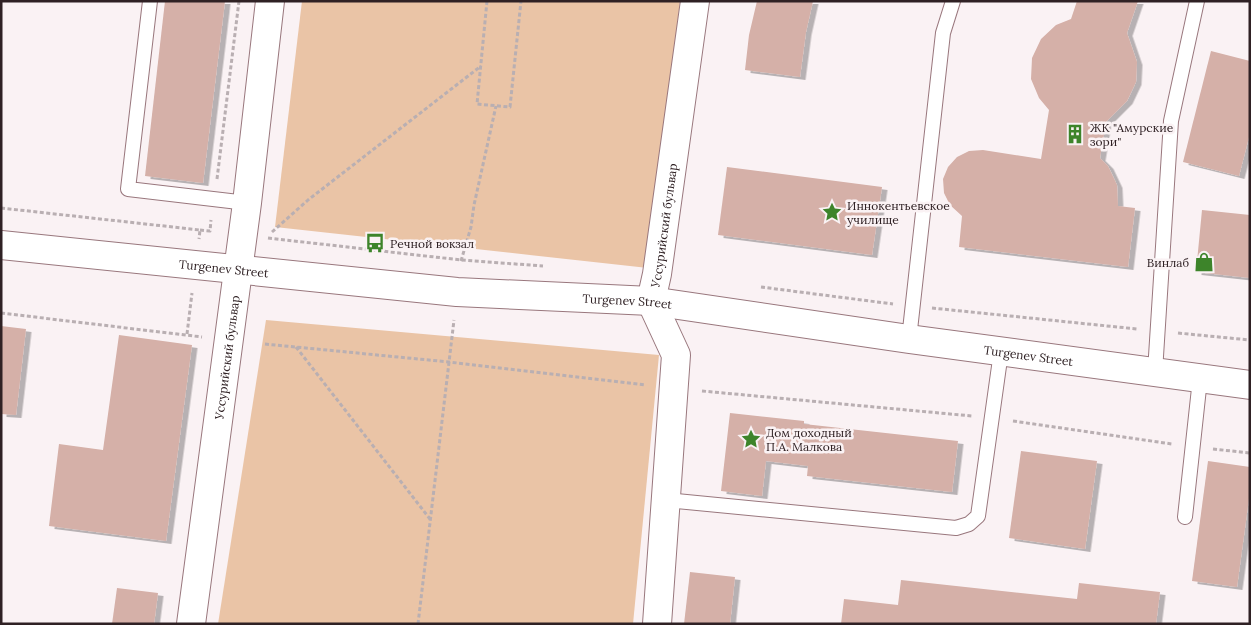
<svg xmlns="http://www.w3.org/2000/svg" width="1251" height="625" viewBox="0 0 1251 625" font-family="Lora,serif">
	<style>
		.green { fill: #eac4a6 }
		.building { fill: #d5b0a8; filter: url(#shadow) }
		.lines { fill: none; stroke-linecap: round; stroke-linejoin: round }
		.service-casing { stroke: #99777d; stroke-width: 16 }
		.tertiary-casing { stroke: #99777d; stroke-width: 30 }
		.secondary-casing { stroke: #99777d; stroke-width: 30 }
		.path { stroke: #b9afb2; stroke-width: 3; stroke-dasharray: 4 2.5; stroke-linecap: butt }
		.service { stroke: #fff; stroke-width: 14 }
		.tertiary { stroke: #fff; stroke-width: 28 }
		.secondary { stroke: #fff; stroke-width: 28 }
		.labels { text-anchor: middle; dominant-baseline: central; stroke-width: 5; stroke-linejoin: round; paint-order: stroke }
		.poi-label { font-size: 12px; fill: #2f2124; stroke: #faf2f4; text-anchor: start }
		.street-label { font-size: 12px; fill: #2f2124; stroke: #faf2f4 }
	</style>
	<defs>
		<filter id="shadow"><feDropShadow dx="5.5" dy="3" stdDeviation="0" flood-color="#0004"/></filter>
	</defs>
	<rect width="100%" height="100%" fill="#faf2f4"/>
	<g class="green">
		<path d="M302,1H680L648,268L275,227Z"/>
		<path d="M266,320L659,355L633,624H218Z"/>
	</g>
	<g class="building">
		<path d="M165,1H225L203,183L145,176Z"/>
		<path d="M757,1H813L806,32L800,77L745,70L749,35Z"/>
		<path d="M1077,1H1138L1127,33L1137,62L1136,82L1127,101L1106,122L1100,158L1108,166L1117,185L1118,206L1135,208L1128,267L959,247L962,216L950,205L944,193L943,179L948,167L957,157L969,151L983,150L1041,159L1049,110L1039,98L1031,79L1032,58L1041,39L1056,25L1071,19Z"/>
		<path d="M1211,51L1250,61V133L1239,176L1183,162Z"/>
		<path d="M727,167L882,187L872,255L718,235Z"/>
		<path d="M1202,210L1250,215V278L1196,272Z"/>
		<path d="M1,326L26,329L16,415L1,414Z"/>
		<path d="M119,335L192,345L166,541L49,526L59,444L103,450Z"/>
		<path d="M730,413L804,421V424L958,441L952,492L807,476L808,466L766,461L762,496L721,491Z"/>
		<path d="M1021,451L1097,461L1085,549L1009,538Z"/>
		<path d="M1208,461L1250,467V491L1237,587L1192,581Z"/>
		<path d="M690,572L735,577L730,624H684Z"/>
		<path d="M901,580L1077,599L1079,583L1160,592L1156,624H841L844,599L898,605Z"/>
		<path d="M117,588L158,593L154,624H112Z"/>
	</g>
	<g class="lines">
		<defs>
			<g id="service">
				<path d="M150,1L128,189L247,203"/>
				<path d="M909,339L943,33L953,1"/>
				<path d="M1155,372L1171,121L1197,1"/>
				<path d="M666,500L956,528L969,524L978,516L1001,352"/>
				<path d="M1185,517L1200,379"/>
			</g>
			<g id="tertiary">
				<path id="s1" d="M191,624L247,203L270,1"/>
				<path id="s2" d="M657,624L676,355L651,301L657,274L695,1"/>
			</g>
			<g id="secondary">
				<path id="s3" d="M1,245L457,292L651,301L909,339L1250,385"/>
			</g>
		</defs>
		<use href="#service" class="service-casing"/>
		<use href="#tertiary" class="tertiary-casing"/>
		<use href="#secondary" class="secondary-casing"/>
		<g class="path">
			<path d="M487,1L477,104L510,107L521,1"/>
			<path d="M217,179L239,1"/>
			<path d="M1,208L200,230L199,239"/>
			<path d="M200,230L210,231L211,220"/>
			<path d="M272,232L308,200L481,66"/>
			<path d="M268,238L461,260L543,266"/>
			<path d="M461,261L471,227L474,205L496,106"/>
			<path d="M761,287L893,304"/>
			<path d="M932,308L1137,329"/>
			<path d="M1,313L202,337"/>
			<path d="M1178,333L1250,340"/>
			<path d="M187,334L192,293"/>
			<path d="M265,344L449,362L646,385"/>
			<path d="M296,347L430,519"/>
			<path d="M702,391L972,416"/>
			<path d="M1013,421L1172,444"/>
			<path d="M1213,449L1250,453"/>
			<path d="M418,624L454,320"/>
		</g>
		<use href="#service" class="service"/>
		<use href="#tertiary" class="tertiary"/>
		<use href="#secondary" class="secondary"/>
	</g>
	<defs>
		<symbol id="building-bare" viewBox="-9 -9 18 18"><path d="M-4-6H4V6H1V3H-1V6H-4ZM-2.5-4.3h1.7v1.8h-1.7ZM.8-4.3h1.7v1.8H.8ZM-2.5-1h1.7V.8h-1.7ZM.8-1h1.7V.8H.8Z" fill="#3d842a" stroke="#faf2f4" stroke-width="2.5" paint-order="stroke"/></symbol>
		<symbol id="sight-bare" viewBox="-9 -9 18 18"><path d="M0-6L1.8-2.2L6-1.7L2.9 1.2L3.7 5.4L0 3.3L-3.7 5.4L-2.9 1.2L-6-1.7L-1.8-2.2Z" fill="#3d842a" stroke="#faf2f4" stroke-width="2.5" paint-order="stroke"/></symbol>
		<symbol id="bus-bare" viewBox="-9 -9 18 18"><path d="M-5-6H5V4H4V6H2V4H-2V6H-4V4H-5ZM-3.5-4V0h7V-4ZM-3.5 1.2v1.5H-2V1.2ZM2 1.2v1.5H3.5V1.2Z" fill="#3d842a" stroke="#faf2f4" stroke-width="2.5" paint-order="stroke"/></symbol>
		<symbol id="shop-bare" viewBox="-9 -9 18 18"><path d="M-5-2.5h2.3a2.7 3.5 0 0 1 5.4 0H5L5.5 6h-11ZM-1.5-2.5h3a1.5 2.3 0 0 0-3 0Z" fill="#3d842a" stroke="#faf2f4" stroke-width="2.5" paint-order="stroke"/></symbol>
	</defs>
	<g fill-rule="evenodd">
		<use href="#building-bare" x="1061" y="120" width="28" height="28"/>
		<use href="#sight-bare" x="818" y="198" width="28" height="28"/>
		<use href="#bus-bare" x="361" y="229" width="28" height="28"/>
		<use href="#shop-bare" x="1190" y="248" width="28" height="28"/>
		<use href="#sight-bare" x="737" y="425" width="28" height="28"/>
	</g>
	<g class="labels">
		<g class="poi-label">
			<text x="1090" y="127">ЖК "Амурские<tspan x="1090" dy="14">зори"</tspan></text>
			<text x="847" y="205">Иннокентьевское<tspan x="847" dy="14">училище</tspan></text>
			<text x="390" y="243">Речной вокзал</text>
			<text x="1189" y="262" text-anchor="end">Винлаб</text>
			<text x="766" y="432">Дом доходный<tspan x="766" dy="14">П.А. Малкова</tspan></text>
		</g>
		<g class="street-label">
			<text stroke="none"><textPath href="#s2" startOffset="406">Уссурийский бульвар</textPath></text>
			<text stroke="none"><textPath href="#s3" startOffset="224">Turgenev Street</textPath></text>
			<text stroke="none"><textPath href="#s3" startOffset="629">Turgenev Street</textPath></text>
			<text stroke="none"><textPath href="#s3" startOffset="1034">Turgenev Street</textPath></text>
			<text stroke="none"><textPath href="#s1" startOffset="269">Уссурийский бульвар</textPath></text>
		</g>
	</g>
	<rect width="1251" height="625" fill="none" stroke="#2f2124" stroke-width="5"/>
</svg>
